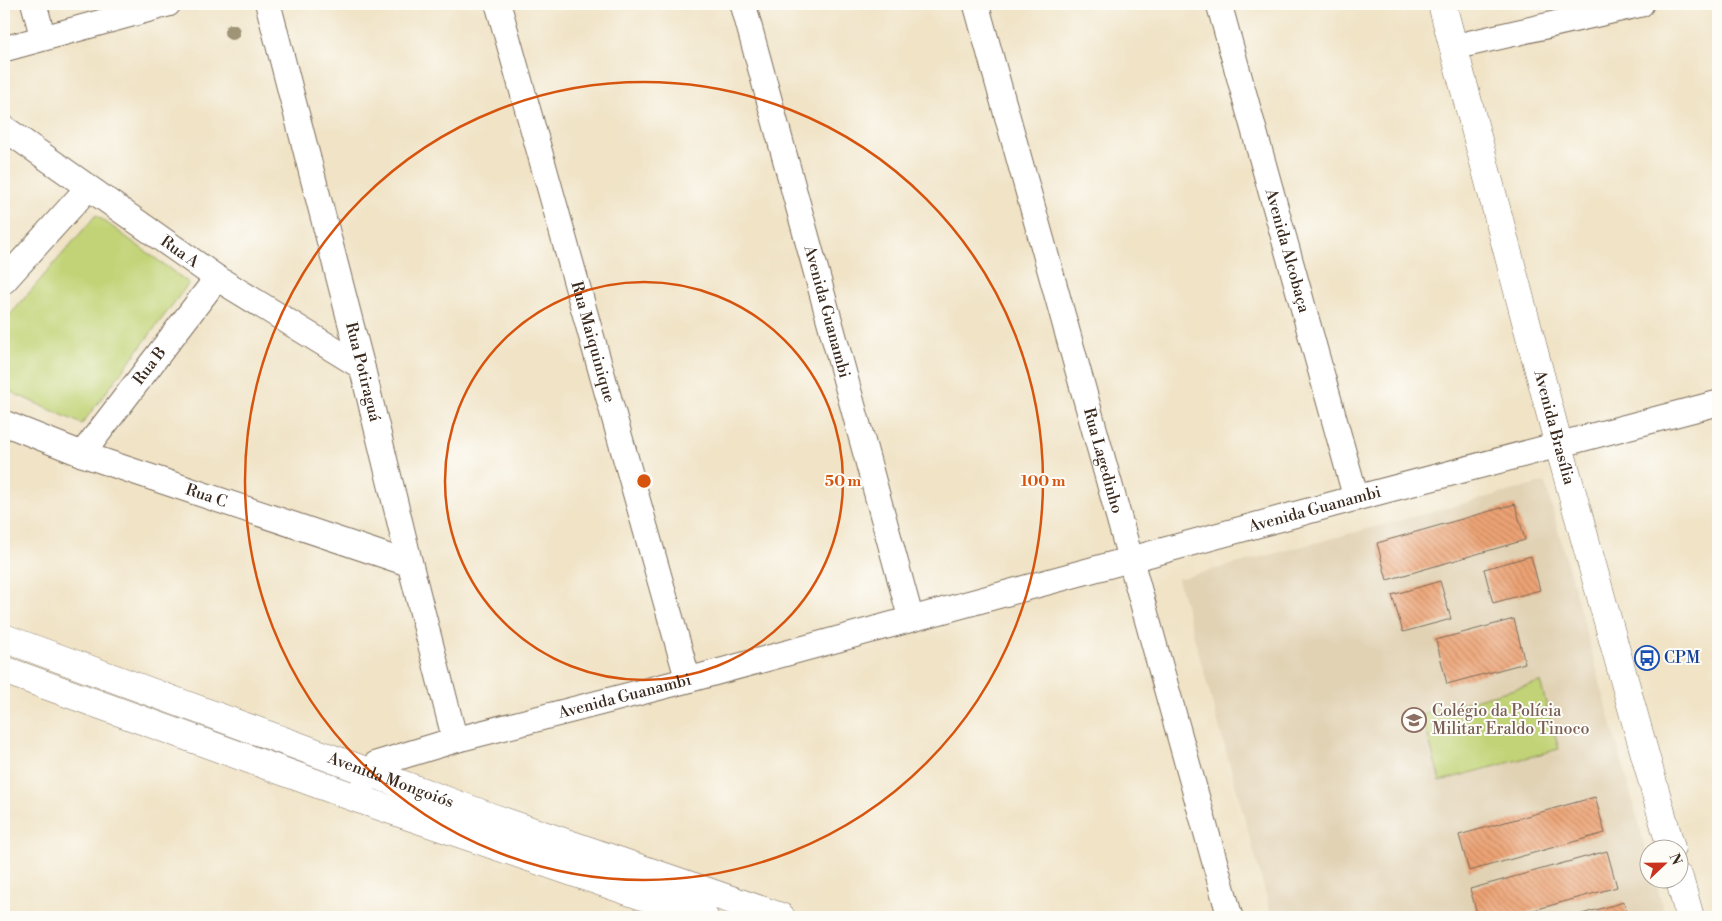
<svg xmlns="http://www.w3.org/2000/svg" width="1722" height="921" viewBox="0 0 1722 921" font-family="'Libre Bodoni',serif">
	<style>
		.built { fill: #e1d2b4 }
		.park { fill: #c1d376; stroke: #7e7e4a }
		.building { fill: url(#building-back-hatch) }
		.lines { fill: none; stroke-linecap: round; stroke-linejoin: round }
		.minor-casing { stroke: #7a6b59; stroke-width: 27 }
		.tertiary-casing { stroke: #7a6b59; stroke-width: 29 }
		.minor { stroke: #fff; stroke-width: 25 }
		.tertiary { stroke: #fff; stroke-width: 28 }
		.tree { fill: #9f9476 }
		.ring { fill: none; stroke: #d7540e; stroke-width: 2.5 }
		.labels { text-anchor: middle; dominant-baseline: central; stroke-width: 4; stroke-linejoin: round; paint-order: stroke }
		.street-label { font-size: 16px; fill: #3b2a1e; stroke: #fdfcf7 }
		.transit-label { font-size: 16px; fill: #164399; stroke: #fdfcf7; text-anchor: start }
		.education-label { font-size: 16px; fill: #785e54; stroke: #fdfcf7; text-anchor: start }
		.centre { fill: #d7540e; stroke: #fdfcf7; stroke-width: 2.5 }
		.ring-label { font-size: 15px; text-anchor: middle; font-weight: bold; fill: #d7540e; stroke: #fdfcf7; stroke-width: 4; stroke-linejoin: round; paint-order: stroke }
	</style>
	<defs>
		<pattern id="building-back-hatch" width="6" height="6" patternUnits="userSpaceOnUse" patternTransform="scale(1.25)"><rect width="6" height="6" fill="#eda374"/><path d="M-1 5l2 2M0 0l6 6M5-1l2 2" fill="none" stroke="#c1855f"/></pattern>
	</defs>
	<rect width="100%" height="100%" fill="#fdfcf7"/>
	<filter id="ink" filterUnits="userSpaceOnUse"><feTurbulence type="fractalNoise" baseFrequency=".02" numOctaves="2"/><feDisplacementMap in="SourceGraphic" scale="10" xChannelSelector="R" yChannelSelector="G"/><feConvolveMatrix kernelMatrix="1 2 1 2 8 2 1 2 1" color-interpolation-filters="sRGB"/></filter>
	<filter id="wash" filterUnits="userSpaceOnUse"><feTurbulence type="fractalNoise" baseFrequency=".0096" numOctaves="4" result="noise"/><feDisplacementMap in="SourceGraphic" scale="20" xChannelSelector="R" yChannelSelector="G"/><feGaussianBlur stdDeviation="1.12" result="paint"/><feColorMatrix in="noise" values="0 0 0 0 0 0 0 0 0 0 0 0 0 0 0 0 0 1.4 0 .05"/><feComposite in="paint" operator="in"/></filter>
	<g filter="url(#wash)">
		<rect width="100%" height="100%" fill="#f0e3c6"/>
		<path class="built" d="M1545,482L1649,860L1650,878L1655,879L1665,917H1272L1178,579Z"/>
		<g class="park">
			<path d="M96,215L189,283L82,424L4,389V322Z"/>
			<path d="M1540,682L1559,749L1440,781L1422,714Z"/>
		</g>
		<g id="blocks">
			<g class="building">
				<path d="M1515,504L1525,540L1387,580L1377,543Z"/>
				<path d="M1531,556L1540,590L1493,603L1484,569Z"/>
				<path d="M1440,581L1451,619L1403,632L1392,595Z"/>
				<path d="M1514,619L1525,663L1447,684L1436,640Z"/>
				<path d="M1595,797L1605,833L1469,871L1459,835Z"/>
				<path d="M1607,851L1617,887L1509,917H1478L1470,889Z"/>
				<path d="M1624,902L1628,917H1571Z"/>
			</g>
		</g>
	</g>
	<g filter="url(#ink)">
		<use href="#blocks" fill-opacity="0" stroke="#7a6b59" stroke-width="1"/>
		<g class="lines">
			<defs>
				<g id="minor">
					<path d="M34,4L43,38"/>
					<path id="s1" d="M268,4L362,367L410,564L455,740"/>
					<path id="s2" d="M498,4L688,680"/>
					<path id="s3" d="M743,4L911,619"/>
					<path id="s4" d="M976,4L1230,917"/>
					<path id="s5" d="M1219,4L1356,498"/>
					<path d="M1454,47L1641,4"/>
					<path d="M4,49L168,4"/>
					<path id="s6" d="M4,128L217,278L362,367"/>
					<path d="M4,281L88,188"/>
					<path id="s7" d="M4,423L82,454L410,564"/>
					<path id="s8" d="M82,454L217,278"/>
					<path id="s9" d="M363,787L367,773L376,764L455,740L688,680L1356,498L1718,403"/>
				</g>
				<g id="tertiary">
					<path id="s10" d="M1442,4L1559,446L1671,848"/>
					<path id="s11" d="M4,638L491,817L781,917"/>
					<path d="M4,670L359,799L704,917"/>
					<path d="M1679,878L1690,917"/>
				</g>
			</defs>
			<use href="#minor" class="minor-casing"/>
			<use href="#tertiary" class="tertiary-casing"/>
			<use href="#minor" class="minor"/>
			<use href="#tertiary" class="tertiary"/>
		</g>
		<circle class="tree" cx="232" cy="32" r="8"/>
	</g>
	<g class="ring">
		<circle cx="644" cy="481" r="199"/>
		<circle cx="644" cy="481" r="399"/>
	</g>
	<defs>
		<symbol id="bus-ring" viewBox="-11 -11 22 22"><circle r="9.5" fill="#fdfcf7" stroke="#1a4fb4" stroke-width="1.5"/><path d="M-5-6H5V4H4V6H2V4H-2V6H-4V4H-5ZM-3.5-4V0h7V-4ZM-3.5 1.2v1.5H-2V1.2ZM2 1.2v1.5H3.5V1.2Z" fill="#1a4fb4"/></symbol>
		<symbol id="school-ring" viewBox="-11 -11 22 22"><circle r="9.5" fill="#fdfcf7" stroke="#8d6e63" stroke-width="1.5"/><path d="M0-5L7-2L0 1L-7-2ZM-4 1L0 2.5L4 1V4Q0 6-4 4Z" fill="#8d6e63"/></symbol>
	</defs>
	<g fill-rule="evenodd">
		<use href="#bus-ring" x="1633" y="644" width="28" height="28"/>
		<use href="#school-ring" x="1400" y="706" width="28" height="28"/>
	</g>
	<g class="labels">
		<g class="street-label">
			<text stroke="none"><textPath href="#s5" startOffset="256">Avenida Alcobaça</textPath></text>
			<text stroke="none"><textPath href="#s6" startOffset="215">Rua A</textPath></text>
			<text stroke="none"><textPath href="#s3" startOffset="319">Avenida Guanambi</textPath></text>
			<text stroke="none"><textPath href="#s2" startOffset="351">Rua Maiquinique</textPath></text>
			<text stroke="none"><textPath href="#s8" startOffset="111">Rua B</textPath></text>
			<text stroke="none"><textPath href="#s1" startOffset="380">Rua Potiraguá</textPath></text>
			<text stroke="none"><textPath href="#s10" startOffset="438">Avenida Brasília</textPath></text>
			<text stroke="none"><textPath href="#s4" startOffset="474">Rua Lagedinho</textPath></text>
			<text stroke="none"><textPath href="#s7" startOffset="215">Rua C</textPath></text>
			<text stroke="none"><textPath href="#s9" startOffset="1000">Avenida Guanambi</textPath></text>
			<text stroke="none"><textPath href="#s9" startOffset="285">Avenida Guanambi</textPath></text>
			<text stroke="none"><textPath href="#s11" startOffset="412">Avenida Mongoiós</textPath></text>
		</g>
		<g class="transit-label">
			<text x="1664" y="658">CPM</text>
		</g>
		<g class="education-label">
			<text x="1432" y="711">Colégio da Polícia<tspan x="1432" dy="18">Militar Eraldo Tinoco</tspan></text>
		</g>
	</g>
	<circle cx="644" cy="481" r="8" class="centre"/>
	<g class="ring-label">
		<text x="843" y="486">50 m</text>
		<text x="1043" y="486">100 m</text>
	</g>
	<rect width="1722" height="921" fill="none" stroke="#fdfcf7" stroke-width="20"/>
	<g transform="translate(1664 864) rotate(68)"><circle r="24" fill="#fdfcf7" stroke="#afa8a0"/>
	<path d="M0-4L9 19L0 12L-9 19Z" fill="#c8321e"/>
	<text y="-8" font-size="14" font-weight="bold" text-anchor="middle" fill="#3b2a1e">N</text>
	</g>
</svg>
